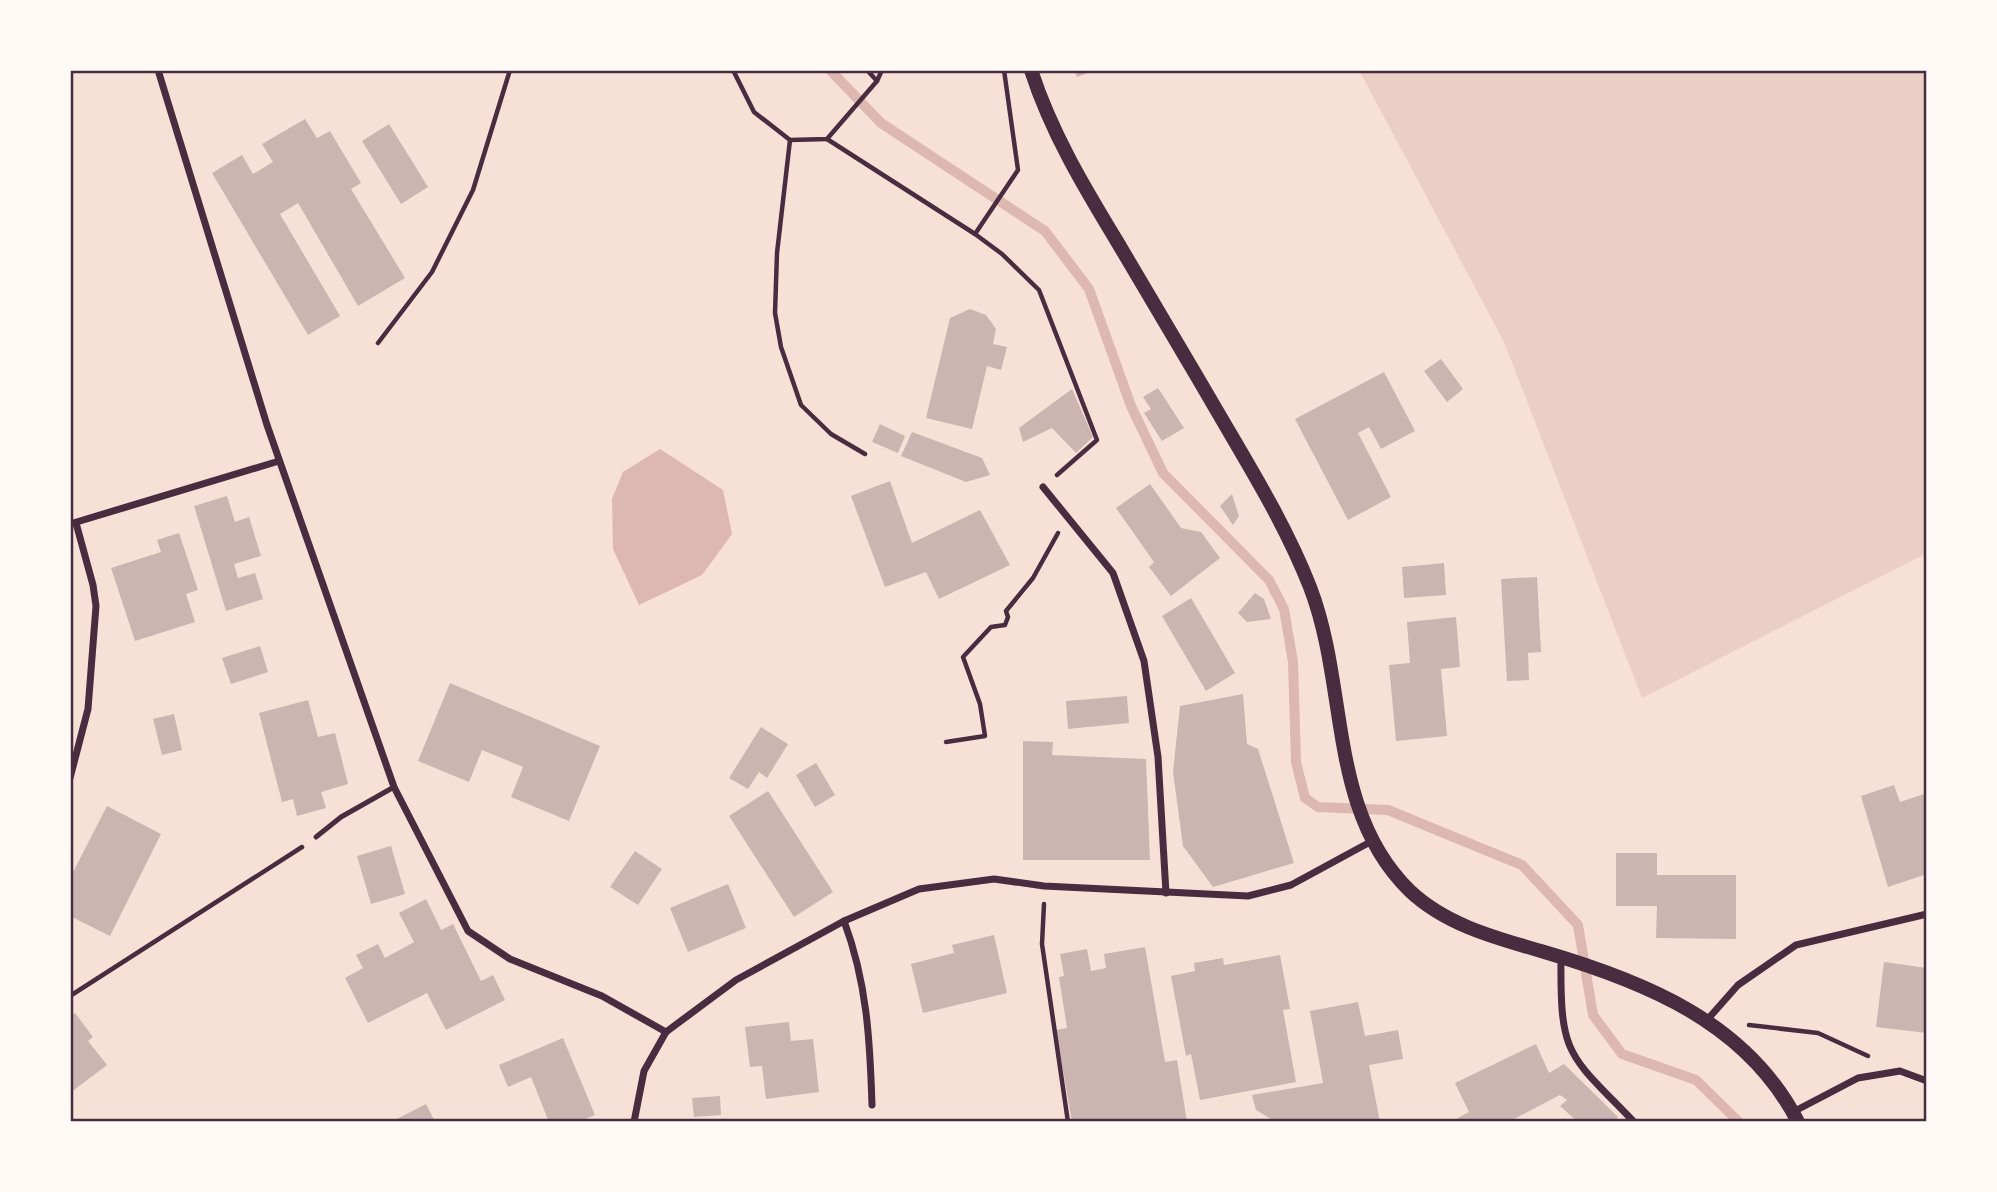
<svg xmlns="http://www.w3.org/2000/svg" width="1997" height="1192" viewBox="0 0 1997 1192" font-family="Commissioner,sans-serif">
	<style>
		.green { fill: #ebcfc5 }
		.water { fill: #dcb8b0 }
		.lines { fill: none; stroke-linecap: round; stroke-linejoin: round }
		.stream { stroke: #dcb8b0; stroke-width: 10 }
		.building { fill: #ccb4b1 }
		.path { stroke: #4a2c40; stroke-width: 4.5 }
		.service { stroke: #4a2c40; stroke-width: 5 }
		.minor { stroke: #4a2c40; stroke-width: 7 }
		.secondary { stroke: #4a2c40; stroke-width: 14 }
		.neatline { fill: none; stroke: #4a2c40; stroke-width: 2.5 }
	</style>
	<rect width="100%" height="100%" fill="#f7e1d7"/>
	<path class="green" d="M1359,70H1927V553L1642,698L1504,342Z"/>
	<path class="water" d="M660,449L723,490L732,534L702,575L639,605L613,549L612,499L623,472Z"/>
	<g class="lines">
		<path class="stream" d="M830,70L881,123L1045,231L1089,289L1131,406L1163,473L1269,580L1284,609L1293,662L1296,762L1305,798L1318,807L1388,810L1522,865L1578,925L1593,1015L1622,1054L1696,1080L1739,1122"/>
	</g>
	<g class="building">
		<path d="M1075,70H1096L1077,77Z"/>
		<path d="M305,119L317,138L330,131L361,183L351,189L405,278L358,306L298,203L280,214L340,316L308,335L212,173L242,155L253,174L273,162L262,144Z"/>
		<path d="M389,124L428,187L401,204L362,141Z"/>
		<path d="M970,309L986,315L996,329L993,344L1007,347L1001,370L987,366L972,429L926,418L950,318Z"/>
		<path d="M1441,359L1463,389L1447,402L1424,371Z"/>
		<path d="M1384,372L1415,431L1381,449L1369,427L1358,433L1391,497L1348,520L1295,419Z"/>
		<path d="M1158,388L1184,428L1162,441L1144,413L1151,409L1143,397Z"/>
		<path d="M1072,389L1093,437L1076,453L1052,428L1023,442L1019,428Z"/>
		<path d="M880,424L905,436L898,453L872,442Z"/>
		<path d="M912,432L982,458L990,475L966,482L901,456Z"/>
		<path d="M890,481L912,543L980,510L1010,565L939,599L926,572L885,587L851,496Z"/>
		<path d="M1150,484L1181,528L1201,532L1220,558L1171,596L1149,567L1154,562L1116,508Z"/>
		<path d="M1232,494L1239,516L1233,525L1220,506Z"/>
		<path d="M227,496L235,522L249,517L261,556L234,564L238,578L255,573L263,599L226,611L194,506Z"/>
		<path d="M179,533L198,590L186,594L195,622L135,641L111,568L161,552L157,540Z"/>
		<path d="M1444,563L1446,595L1404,598L1402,567Z"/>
		<path d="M1537,577L1541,652L1528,653L1529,680L1507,681L1501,579Z"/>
		<path d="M1255,593L1264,599L1271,619L1247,622L1238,613Z"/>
		<path d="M1191,598L1235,673L1206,691L1162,616Z"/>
		<path d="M1456,617L1460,667L1441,669L1447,736L1396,741L1389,665L1410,663L1407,622Z"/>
		<path d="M260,646L268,672L231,684L222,658Z"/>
		<path d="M450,683L600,746L569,821L511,797L523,767L482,750L469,782L418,761Z"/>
		<path d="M1243,694L1247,744L1258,749L1294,863L1213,887L1183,846L1173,772L1180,706Z"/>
		<path d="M1127,696L1129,723L1068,729L1066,701Z"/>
		<path d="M308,700L318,737L335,733L348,784L321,792L326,808L297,816L293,799L282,802L259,713Z"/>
		<path d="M174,714L182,750L162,755L153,719Z"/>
		<path d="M761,727L788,744L767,778L759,772L748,789L729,778Z"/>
		<path d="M1023,741L1053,742L1052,755L1146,759L1150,860H1023Z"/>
		<path d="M816,763L835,795L815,807L796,775Z"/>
		<path d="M1894,785L1900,802L1927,793V874L1888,887L1861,796Z"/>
		<path d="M768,791L833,892L794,917L729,816Z"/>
		<path d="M107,806L161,834L110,936L70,916V878Z"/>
		<path d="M391,846L405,894L371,904L357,856Z"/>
		<path d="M635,851L662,869L638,905L610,887Z"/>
		<path d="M1616,853H1657V875H1736V939L1656,938L1657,906H1616Z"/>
		<path d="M728,884L746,928L688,952L670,908Z"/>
		<path d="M426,899L441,930L453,924L481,981L493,975L505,1000L446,1030L427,993L368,1023L345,978L363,968L356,955L378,944L385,958L414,942L399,913Z"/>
		<path d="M994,935L1007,993L923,1013L911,964L954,953L952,945Z"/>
		<path d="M1145,947L1165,1062L1177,1060L1187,1122H1072L1056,1030L1067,1028L1059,977L1064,976L1060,954L1087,949L1091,971L1106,968L1104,954Z"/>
		<path d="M1280,955L1290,1009L1283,1010L1296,1082L1200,1100L1191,1054L1186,1056L1171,976L1195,971L1194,963L1223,958L1224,965Z"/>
		<path d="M1884,962L1927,968V1033L1876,1027Z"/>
		<path d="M1358,1002L1365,1036L1398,1030L1403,1059L1369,1065L1380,1122H1286V1119L1274,1121L1256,1110L1252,1095L1323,1083L1310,1011Z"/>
		<path d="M75,1013L93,1037L88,1041L107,1065L70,1093V1016Z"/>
		<path d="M789,1022L791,1041L813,1039L819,1092L766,1099L762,1066L750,1067L745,1027Z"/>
		<path d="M563,1038L595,1115L578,1122H549L531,1077L508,1087L499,1065Z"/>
		<path d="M1536,1044L1549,1073L1564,1064L1618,1117L1614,1122H1578L1560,1106L1567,1100L1560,1095L1508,1122H1460L1458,1118L1469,1112L1455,1083Z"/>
		<path d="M720,1096L721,1115L694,1117L692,1098Z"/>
		<path d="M426,1104L435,1122H391Z"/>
	</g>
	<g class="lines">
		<g class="path">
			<path d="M733,70L754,112L790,140L827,139L877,81L882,70"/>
			<path d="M867,70L877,81"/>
			<path d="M827,139L975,234L1002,254L1039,290L1097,440L1057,475"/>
			<path d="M790,140L777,253L775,313L781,347L801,405L831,434L865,454"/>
			<path d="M975,234L1018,170L1004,70"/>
			<path d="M378,343L432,272L473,190L510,70"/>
			<path d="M946,742L985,736L980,704L963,657L991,627L1005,625L1008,617L1006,611L1033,578L1058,533"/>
			<path d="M1044,904L1042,944L1068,1122"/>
			<path d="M70,996L302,847"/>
			<path d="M1749,1025L1818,1033L1868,1056"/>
		</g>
		<path class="service" d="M316,837L341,817L394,787"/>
		<g class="minor">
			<path d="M158,70L267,425L394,787L468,931L510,959L602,996L666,1032"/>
			<path d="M1043,487L1113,573L1144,661L1158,757L1166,893"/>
			<path d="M70,524L279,461"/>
			<path d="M70,778L88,709L96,606L93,585L76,523"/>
			<path d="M844,921C867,982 870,1041 872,1105"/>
			<path d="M1561,958C1560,1058 1568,1053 1634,1122"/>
			<path d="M1707,1020L1738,985L1796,945L1927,914"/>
			<path d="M1793,1112L1858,1078L1900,1071L1927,1081"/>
			<path d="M634,1122L644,1071L666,1032L736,980L844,921L919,889L994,879L1044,886L1248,896L1291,885L1372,841"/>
		</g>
		<path class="secondary" d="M1031,70C1051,132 1084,187 1118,243C1154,304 1191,366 1227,428C1257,479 1288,531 1310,587C1349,688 1327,810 1410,891C1446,925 1496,938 1541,951C1644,981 1747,1022 1798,1122"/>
	</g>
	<rect width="1997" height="1192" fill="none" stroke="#fffaf5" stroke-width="144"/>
	<rect x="72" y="72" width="1853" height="1048" class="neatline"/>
</svg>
